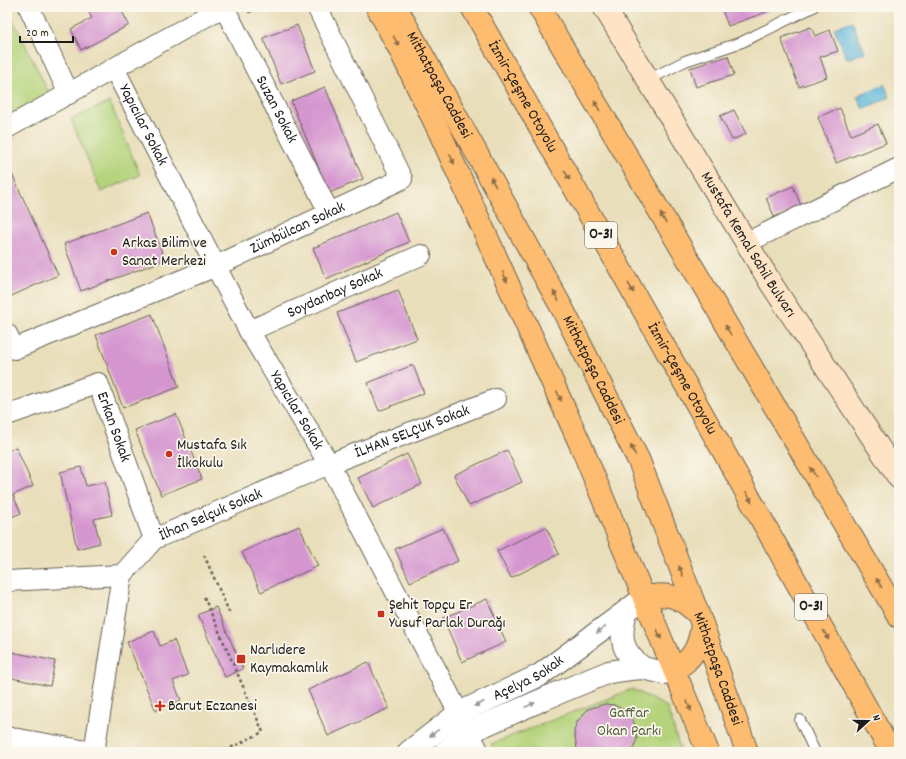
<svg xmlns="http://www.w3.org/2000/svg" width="906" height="759" viewBox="0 0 906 759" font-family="Dekko,sans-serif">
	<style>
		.green { fill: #b4d37a; stroke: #68784b }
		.water { fill: #5ab6d8; stroke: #3b697a }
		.building { fill: #d596d0 }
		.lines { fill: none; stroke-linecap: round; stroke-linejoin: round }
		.service-casing { stroke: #646053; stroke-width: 12 }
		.minor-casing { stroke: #646053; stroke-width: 22 }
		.tertiary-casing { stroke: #646053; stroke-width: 24 }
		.secondary-casing { stroke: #646053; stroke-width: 24 }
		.primary-casing { stroke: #646053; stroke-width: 24 }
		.motorway-casing { stroke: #646053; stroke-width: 24 }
		.path { stroke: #646053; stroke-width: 2.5; stroke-dasharray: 3 3; stroke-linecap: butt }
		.service { stroke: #fff; stroke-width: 10 }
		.minor { stroke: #fff; stroke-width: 20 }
		.tertiary { stroke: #fff; stroke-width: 22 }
		.secondary { stroke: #fee4c5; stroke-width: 22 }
		.primary { stroke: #fdbc6f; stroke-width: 22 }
		.motorway { stroke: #fdbc6f; stroke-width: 22 }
		.oneway { fill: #8c6c46 }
		.oneway2 { fill: #999 }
		.poi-dot { fill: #c8321e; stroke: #fbf7ec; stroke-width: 1.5 }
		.labels { text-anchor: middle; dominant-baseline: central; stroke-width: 3.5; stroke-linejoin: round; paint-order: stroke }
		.shield { fill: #fbf7ec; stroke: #5f5e5a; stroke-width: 1 }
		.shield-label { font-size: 15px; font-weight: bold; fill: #1c1c1c }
		.street-label { font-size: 16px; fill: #1c1c1c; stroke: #fbf7ec }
		.poi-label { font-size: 16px; fill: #1c1c1c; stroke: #fbf7ec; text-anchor: start }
		.park-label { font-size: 16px; fill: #515c3d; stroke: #fbf7ec }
	</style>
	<rect width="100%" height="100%" fill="#fbf7ec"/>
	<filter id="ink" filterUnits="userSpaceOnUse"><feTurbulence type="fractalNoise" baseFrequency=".025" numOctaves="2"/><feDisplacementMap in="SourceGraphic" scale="8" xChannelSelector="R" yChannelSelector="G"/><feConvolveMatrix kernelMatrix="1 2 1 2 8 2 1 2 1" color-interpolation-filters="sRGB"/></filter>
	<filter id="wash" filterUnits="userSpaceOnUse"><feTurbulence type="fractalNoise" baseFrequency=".012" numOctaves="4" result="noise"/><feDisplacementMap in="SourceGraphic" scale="16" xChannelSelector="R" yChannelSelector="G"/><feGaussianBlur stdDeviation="0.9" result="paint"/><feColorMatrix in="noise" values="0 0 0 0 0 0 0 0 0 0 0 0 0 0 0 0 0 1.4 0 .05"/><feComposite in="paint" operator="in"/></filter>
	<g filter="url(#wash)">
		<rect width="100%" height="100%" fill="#e9deba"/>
		<g class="green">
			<path d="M10,14L51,97L7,115V16Z"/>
			<path d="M110,102L140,175L101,192L71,119Z"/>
			<path d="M632,689L667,707L681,752H496L491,744Z"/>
		</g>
		<g class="water">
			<path d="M852,21L865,52L847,59L834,28Z"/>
			<path d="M884,84L890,97L863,109L857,96Z"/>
		</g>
		<g id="blocks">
			<g class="building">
				<path d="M86,7H120L129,25L81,50L71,29L92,18Z"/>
				<path d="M246,7H262L249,13Z"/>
				<path d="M721,7H768L769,11L728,26Z"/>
				<path d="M297,25L315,71L281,84L263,38Z"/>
				<path d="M811,27L815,36L830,30L838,51L820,57L827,77L799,87L781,38Z"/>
				<path d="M728,56L734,75L696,87L690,68Z"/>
				<path d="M325,87L363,179L329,193L291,101Z"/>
				<path d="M840,108L851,135L878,124L886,143L836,163L818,117Z"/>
				<path d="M734,110L746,134L732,140L720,116Z"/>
				<path d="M7,163L58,275L7,298Z"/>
				<path d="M793,186L801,206L775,218L766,198Z"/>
				<path d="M396,212L409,242L326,279L313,248Z"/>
				<path d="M147,213L165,260L81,291L64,244Z"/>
				<path d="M398,290L417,339L356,362L337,313Z"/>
				<path d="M152,314L179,387L123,408L96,335Z"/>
				<path d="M413,365L424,393L379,411L368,383Z"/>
				<path d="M176,414L202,479L161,495L135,430Z"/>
				<path d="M16,447L33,486L13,495L21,513L7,519V451Z"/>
				<path d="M507,450L522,482L469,506L454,475Z"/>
				<path d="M407,454L422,484L373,508L358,478Z"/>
				<path d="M81,467L86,486L105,482L112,515L94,519L100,543L77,549L60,472Z"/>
				<path d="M299,526L318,566L261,592L242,552Z"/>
				<path d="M546,527L559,554L511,578L497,551Z"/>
				<path d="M443,528L458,561L410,582L395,549Z"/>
				<path d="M487,599L506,642L462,662L443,618Z"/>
				<path d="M216,607L243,669L225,677L198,615Z"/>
				<path d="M154,631L160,646L174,640L188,675L173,681L181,700L156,711L127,642Z"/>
				<path d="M7,651L55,661L50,686L7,677Z"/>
				<path d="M368,662L389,708L328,736L308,690Z"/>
				<path d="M605,704L614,705L622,709L629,714L634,722L637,739L632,752H579L577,749L574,731L577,722L588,709Z"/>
			</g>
		</g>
	</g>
	<g filter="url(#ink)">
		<use href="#blocks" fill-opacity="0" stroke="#646053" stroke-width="1"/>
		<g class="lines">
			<defs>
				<g id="service">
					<path d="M648,80L685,61L742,42L813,7"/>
					<path d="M800,720L815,752"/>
				</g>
				<g id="minor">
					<path d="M29,7L69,94"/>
					<path id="s1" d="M224,7L329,212"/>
					<path id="s2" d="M114,68L249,331L329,464L479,752"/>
					<path d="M7,128L223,7"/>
					<path d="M746,243L899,168"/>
					<path id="s3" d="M249,331L421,255"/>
					<path id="s4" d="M7,334L14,349L216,266L402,179L317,7"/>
					<path id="s5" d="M7,415L98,383L154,539"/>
					<path id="s6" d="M7,581L122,575L154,539L329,464L496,399"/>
					<path d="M7,737L93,752"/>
					<path d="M94,752L122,575"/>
				</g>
				<g id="tertiary">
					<path d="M626,612C619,638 621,652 643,668"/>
					<path id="s7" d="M409,752L459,713L540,675L644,598"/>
					<path d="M445,752L469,732L546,698L609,672L630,669L643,668L664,673L674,670"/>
				</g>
				<g id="secondary">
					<path id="s8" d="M604,7L772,285L899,478"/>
				</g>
				<g id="primary">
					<path d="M377,7L399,48L439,131L582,448L708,752"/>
					<path id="s9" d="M396,7L563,310L639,461L702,624L747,752"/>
					<path d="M644,598C668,591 681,597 698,614"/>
					<path d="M674,670C693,660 700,645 702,624"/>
				</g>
				<g id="motorway">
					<path id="s10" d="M472,7L730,463L891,752"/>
					<path d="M539,7L899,617"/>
				</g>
			</defs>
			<use href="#service" class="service-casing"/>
			<use href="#minor" class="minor-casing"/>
			<use href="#tertiary" class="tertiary-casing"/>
			<use href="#secondary" class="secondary-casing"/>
			<use href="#primary" class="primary-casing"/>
			<use href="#motorway" class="motorway-casing"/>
			<g class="path">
				<path d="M204,555L230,614"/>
				<path d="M204,597L263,732L222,752"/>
			</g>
			<use href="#service" class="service"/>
			<use href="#minor" class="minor"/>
			<use href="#tertiary" class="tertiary"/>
			<use href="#secondary" class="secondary"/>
			<use href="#primary" class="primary"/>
			<use href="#motorway" class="motorway"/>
		</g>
		<defs><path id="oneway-solid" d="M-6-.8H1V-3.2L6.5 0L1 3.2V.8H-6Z"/></defs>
		<g class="oneway">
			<use href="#oneway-solid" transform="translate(396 41) rotate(62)"/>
			<use href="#oneway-solid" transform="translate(597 106) rotate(-120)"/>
			<use href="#oneway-solid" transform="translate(452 159) rotate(66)"/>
			<use href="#oneway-solid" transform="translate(567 175) rotate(60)"/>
			<use href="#oneway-solid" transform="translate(493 182) rotate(-119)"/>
			<use href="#oneway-solid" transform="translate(663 218) rotate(-120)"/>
			<use href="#oneway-solid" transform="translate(505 277) rotate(66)"/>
			<use href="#oneway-solid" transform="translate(631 288) rotate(60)"/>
			<use href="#oneway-solid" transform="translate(556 296) rotate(-119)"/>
			<use href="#oneway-solid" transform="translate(728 330) rotate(-120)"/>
			<use href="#oneway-solid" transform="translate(559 396) rotate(66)"/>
			<use href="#oneway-solid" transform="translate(633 450) rotate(-116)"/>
			<use href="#oneway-solid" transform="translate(813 472) rotate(-121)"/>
			<use href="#oneway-solid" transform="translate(749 497) rotate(61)"/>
			<use href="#oneway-solid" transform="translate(681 571) rotate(-111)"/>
			<use href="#oneway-solid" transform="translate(879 583) rotate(-121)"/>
			<use href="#oneway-solid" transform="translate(659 634) rotate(67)"/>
			<use href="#oneway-solid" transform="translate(826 635) rotate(61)"/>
			<use href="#oneway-solid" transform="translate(689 706) rotate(67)"/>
		</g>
		<g class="oneway2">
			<use href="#oneway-solid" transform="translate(601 630) rotate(144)"/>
			<use href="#oneway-solid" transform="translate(479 704) rotate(156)"/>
			<use href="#oneway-solid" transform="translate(530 705) rotate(-24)"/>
			<use href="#oneway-solid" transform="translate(434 733) rotate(142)"/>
		</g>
	</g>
	<g class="poi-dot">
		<circle cx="114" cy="252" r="4"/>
		<circle cx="169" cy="454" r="4"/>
		<rect x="377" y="610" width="8" height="8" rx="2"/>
		<rect x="236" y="654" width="10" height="10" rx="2"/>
		<path d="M158 700h4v4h4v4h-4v4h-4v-4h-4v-4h4z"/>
	</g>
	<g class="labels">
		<g class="shield">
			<rect x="585" y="222" width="32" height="26" rx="3"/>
			<rect x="795" y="594" width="32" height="26" rx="3"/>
		</g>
		<g class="shield-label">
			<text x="601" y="235">O-31</text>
			<text x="811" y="607">O-31</text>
		</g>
		<g class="street-label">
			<text stroke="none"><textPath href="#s9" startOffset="89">Mithatpaşa Caddesi</textPath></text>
			<text stroke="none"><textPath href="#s10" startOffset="103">İzmir-Çeşme Otoyolu</textPath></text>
			<text stroke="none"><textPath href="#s1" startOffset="115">Suzan Sokak</textPath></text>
			<text stroke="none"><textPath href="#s2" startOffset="64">Yapıcılar Sokak</textPath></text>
			<text stroke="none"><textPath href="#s4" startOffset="325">Zümbülcan Sokak</textPath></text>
			<text stroke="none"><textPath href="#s8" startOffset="278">Mustafa Kemal Sahil Bulvarı</textPath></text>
			<text stroke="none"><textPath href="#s3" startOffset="94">Soydanbay Sokak</textPath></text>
			<text stroke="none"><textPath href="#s9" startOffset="413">Mithatpaşa Caddesi</textPath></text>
			<text stroke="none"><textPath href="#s10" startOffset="427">İzmir-Çeşme Otoyolu</textPath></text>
			<text stroke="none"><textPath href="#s2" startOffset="388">Yapıcılar Sokak</textPath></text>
			<text stroke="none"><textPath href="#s5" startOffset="143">Erkan Sokak</textPath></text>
			<text stroke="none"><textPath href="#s6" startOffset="443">İLHAN SELÇUK Sokak</textPath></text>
			<text stroke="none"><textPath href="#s6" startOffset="225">İlhan Selçuk Sokak</textPath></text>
			<text stroke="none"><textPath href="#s9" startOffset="737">Mithatpaşa Caddesi</textPath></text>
			<text stroke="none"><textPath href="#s7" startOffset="141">Açelya Sokak</textPath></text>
		</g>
		<g class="poi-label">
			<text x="122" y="243">Arkas Bilim ve<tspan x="122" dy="18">Sanat Merkezi</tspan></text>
			<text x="177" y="445">Mustafa Sık<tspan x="177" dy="18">İlkokulu</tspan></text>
			<text x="389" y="605">Şehit Topçu Er<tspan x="389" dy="18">Yusuf Parlak Durağı</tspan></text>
			<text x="250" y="650">Narlıdere<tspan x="250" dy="18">Kaymakamlık</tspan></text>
			<text x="168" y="706">Barut Eczanesi</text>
		</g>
		<g class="park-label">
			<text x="629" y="713">Gaffar<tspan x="629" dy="18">Okan Parkı</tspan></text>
		</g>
	</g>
	<rect width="906" height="759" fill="none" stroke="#fbf7ec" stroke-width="24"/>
	<g transform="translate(868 721) rotate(69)" stroke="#fbf7ec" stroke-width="3" paint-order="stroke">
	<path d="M0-3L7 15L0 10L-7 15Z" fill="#1c1c1c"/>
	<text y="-6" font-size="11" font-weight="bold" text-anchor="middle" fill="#1c1c1c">N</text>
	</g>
	<path d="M20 36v6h53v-6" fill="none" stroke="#1c1c1c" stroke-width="2"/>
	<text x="26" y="36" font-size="12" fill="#1c1c1c" stroke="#fbf7ec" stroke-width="3" paint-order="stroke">20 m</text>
</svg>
